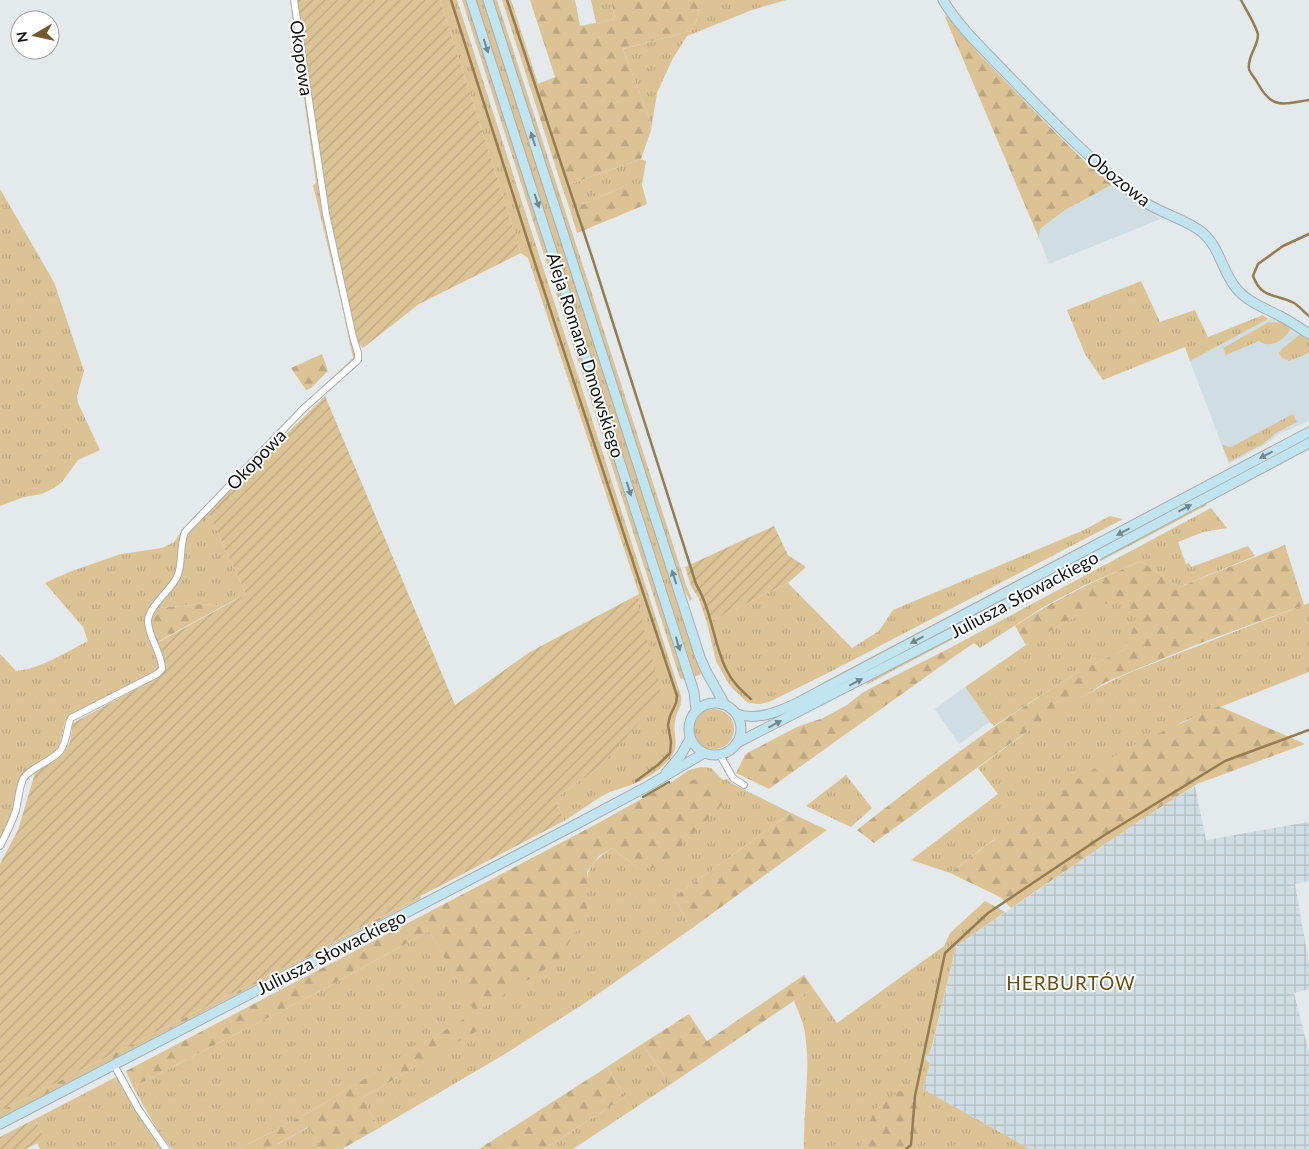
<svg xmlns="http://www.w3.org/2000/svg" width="1309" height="1149" viewBox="0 0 1309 1149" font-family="Lato,sans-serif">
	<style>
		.built { fill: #d0dde2 }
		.industrial { fill: url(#industrial-grid) }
		.grass { fill: url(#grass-tufts) }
		.forest { fill: url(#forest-firs) }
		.garden { fill: url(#garden-furrows) }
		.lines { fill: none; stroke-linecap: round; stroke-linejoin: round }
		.stream { stroke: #947d52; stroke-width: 2.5 }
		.street-casing { stroke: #aaaeb0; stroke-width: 8 }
		.secondary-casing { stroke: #aaaeb0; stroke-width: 11 }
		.street { stroke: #fff; stroke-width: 6 }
		.secondary { stroke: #c0e4f0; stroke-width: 9 }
		.oneway { fill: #72878d }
		.labels { text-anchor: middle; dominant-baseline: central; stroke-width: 4; stroke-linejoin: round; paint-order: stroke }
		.street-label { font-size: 18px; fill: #131515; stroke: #fff }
		.neighbourhood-label { font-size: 19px; letter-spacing: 1px; fill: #6a4e16; stroke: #fff }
	</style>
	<defs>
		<pattern id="industrial-grid" width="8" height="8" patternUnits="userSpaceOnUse" patternTransform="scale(1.25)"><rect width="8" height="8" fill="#d0dde2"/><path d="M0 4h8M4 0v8" fill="none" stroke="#b2bdc1"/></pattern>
		<pattern id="grass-tufts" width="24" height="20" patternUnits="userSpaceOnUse" patternTransform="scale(1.25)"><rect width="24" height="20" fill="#dcc396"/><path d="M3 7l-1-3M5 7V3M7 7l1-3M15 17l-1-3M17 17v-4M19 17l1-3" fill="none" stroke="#bca780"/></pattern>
		<pattern id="forest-firs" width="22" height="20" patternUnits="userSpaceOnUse" patternTransform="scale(1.25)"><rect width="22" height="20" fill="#dcc396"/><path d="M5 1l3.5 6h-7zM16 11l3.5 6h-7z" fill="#bca780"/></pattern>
		<pattern id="garden-furrows" width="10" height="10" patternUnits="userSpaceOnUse" patternTransform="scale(1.25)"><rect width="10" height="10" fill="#dcc396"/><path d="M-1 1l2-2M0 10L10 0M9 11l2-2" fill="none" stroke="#bca780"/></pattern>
	</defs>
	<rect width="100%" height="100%" fill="#e4e9eb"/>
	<g class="built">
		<path d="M1113,184L1150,212L1161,219L1049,264L1039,238L1040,229L1065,210Z"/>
		<path d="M1277,314L1309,334V421L1279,434L1263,446L1229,464L1190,361Z"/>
		<path d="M965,687L990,722L959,744L935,709Z"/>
	</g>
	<path class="industrial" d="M1195,786L1206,840L1309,822V881L1295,884L1309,964V989L1294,993L1309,1053V1149H1030L923,1089L930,1064L924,1057L929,1054L932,1048L956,946L1139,821Z"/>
	<g class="grass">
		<path d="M290,0H292L319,182L357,354L354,361L321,388L353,358L342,306L313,185L316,183Z"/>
		<path d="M440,0H457L681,696C683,705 676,712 675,722C673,731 678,743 674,752C666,768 643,781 628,786C620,789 613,790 606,794C591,802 579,812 564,821L555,798L600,767L638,605L639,594L528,258L521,253Z"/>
		<path d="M462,0H466L685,680L680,678Z"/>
		<path d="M476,0H483L701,674L695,677Z"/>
		<path d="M493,0H497L686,585L692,599L690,601L680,581Z"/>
		<path d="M502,0H511L538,84L530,87Z"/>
		<path d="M591,0H611L615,19L596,23Z"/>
		<path d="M701,0H786L752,10L687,36L672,60L657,93L651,130L649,118L623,49L690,31L696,22Z"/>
		<path d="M641,159L646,161L642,185H627L570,210L562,187Z"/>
		<path d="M0,189L54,282L84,371L77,396L78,403L100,450L78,460L62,482L54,488L42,494L24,497L0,506Z"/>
		<path d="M1141,281L1160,322L1195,310L1208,337L1263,315L1268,319L1190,361L1185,347L1103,380L1085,354L1067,310Z"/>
		<path d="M1281,322L1288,325L1290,330C1284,341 1269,349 1259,341L1226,355L1223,348L1267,323Z"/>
		<path d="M1299,335H1303L1309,340V353L1289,361L1282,358L1279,353L1282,349Z"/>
		<path d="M1293,414L1297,422L1276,433L1263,444L1229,462L1222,445L1231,447Z"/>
		<path d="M1205,504L1207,505L866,685L867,682Z"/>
		<path d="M203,508L208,512L246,594L223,606L201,604L159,608L147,614L160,665L159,669L150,675L71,715L65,721L59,748L19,782L11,816L0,840V654L16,671C41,669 66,652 88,641L83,627L45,583L69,572L121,554L162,548L174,542L183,529Z"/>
		<path d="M1211,508L1227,528L1203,532L1178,542L1186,564L1189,563L1191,567L1248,546L1255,556L1179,587L1141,561L1083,586L1045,606L980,648L974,643L955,656L948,649Z"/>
		<path d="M1110,516L1123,519L828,673L769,702L760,704L748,703L733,689L727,681L716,661L707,623L788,583L852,648L879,631L893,610L1084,530Z"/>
		<path d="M1101,536H1105L824,683H822Z"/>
		<path d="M1121,596L1138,617L1125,650C1078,669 1036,699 994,726L990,722L965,687L1032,641L1069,620Z"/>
		<path d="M1309,603V672L1182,722L992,841L950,873L911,860L998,794L978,768C1026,732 1075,696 1131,672Z"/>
		<circle cx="714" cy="729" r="20"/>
		<path d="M701,767L711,768L723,780L727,779L731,783L791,813L674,897L691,929L588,1001L500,1057L379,1128L362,1098L483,1027L476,1012L313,1110L239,1149H172L158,1131L133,1087L322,990L429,931L476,1012L587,914C587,879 580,869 612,848L638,868L673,786L672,782L689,770Z"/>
		<path d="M846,775L872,808L851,827L806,806Z"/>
		<path d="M985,901L1005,912L956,946L932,1046L929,1054L924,1057L930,1064L923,1089L1030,1149H915L921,1140L861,1143L862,1149H804C803,1110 811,1072 805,1034C804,1023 798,1011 794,1001L813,988L837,1023L944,946L950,933Z"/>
		<path d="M642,1044L671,1084L573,1149H549L550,1145L625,1097L607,1067Z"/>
		<path d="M116,1077L126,1092L136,1112L163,1149H40L37,1143L45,1139L35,1119Z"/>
		<path d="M309,1127L321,1149H269Z"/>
	</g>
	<g class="forest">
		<path d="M530,0H575L580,26L615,19L611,0H701L696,22L690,31L623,49L649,118L651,130L641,159L562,187L530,87L555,77Z"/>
		<path d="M947,15L978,53L1052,129L1086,163L1113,184L1065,210L1040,229L1039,238L945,17Z"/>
		<path d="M633,184L642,185L647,204L577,233L570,210L627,185Z"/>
		<path d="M322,354L328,371L311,388L306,390L291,368Z"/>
		<path d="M1285,545L1304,605L1193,646L1106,682L1022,735L874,843L857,830C912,787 967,744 1025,706C1057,685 1089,664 1125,650L1137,617L1121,597L1069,620L1026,645L1015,626C1055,599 1097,580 1141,561L1179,587Z"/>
		<path d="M201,604L223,606L152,645L147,633L146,614L159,608Z"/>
		<path d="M948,649L955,656L769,789L736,773L745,755L749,752L797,727L823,718L847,705L862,693L871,688Z"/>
		<path d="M1219,706L1305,744L1197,784L1139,821L1011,908L1000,897L950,873L1060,790L1127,748Z"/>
		<path d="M700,778L721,788L722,805L658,868H638L612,848L599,856L587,872V914L557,962L476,1012L484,1027L362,1098L379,1128L342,1149H321L308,1127L269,1149H239L313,1110L475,1012L429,931L322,990L133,1087L126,1071L591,827L672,782L673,786Z"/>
		<path d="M791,813L827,830L691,929L674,897Z"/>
		<path d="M421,896L420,899L0,1118V1111L302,958Z"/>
		<path d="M804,975L813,988L671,1084L642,1044L689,1014L707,1041Z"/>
		<path d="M607,1067L625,1097L550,1145L549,1149H479Z"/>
		<path d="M923,1089L921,1140L915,1149H862L861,1143L875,1109L899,1091Z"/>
	</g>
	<g class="garden">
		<path d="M296,0H440L521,253L419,304L363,348L358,343L326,199Z"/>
		<path d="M325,396L455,705L530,652L639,594L638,605L662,696L600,767L555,798L564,821L302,958L0,1111V864L18,830L35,773L63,754L70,742L73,723L162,675C169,665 160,653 157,643L246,594L208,512Z"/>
		<path d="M774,526L788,555L806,567L788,583L707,623L699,599L691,586L685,567Z"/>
		<path d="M35,1119L45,1139L26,1149H0V1137Z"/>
	</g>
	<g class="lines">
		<g class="stream">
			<path d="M451,0L531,251L677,696L676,703L670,716L668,725L671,742L670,753L659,764L636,781"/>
			<path d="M507,0L592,257L696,584C712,611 713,642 726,669C732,682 741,690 751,699"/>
			<path d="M1241,0C1245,8 1257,27 1258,35C1258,47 1247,56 1249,69C1250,73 1255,78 1257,82C1272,110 1282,104 1309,100"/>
			<path d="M1309,234L1283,246L1258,264L1253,276C1262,300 1276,293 1294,303C1299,306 1304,312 1309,316"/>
			<path d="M643,797L669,782"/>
			<path d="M906,1149L911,1145L915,1096L945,953L988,913L1103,836L1225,761L1309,730"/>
		</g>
		<defs>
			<g id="street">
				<path d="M720,755L733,778L744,785"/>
				<path d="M0,846C6,834 12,823 16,810C18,801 19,788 23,779C29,768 51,762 60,751C68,741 66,728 71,718L157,674L162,669C162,653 149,639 148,622C147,608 171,590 177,577C183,564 179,547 185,532L303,409L358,360V353L353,337L326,214L294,0"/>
				<path d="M114,1065L139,1110L166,1149"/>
			</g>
			<g id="secondary">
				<path d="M471,0L694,692L696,710"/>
				<path d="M488,0L700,657L706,671L724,703"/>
				<path d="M943,0C959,27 983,49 1005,72C1049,117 1092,163 1143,201C1161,214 1187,219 1203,233C1220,248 1222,271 1236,288C1247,302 1265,308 1280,316C1290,321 1300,328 1309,334"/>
				<circle cx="715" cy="729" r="26"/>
				<path d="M737,714C757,721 777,712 795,704L1309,432"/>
				<path d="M737,743L959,629L1309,443"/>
				<path d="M666,773L681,755L690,739"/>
				<path d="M0,1124L571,827L648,786L704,753"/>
			</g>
		</defs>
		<use href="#street" class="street-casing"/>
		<use href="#secondary" class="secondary-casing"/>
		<use href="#street" class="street"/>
		<use href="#secondary" class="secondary"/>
	</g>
	<defs><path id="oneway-solid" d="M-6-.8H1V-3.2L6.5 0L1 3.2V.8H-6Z" transform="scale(1.25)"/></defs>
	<g class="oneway">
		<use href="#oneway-solid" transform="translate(486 46) rotate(72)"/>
		<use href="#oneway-solid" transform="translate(533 139) rotate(-108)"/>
		<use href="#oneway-solid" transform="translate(537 201) rotate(71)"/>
		<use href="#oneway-solid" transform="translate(1266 455) rotate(152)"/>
		<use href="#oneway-solid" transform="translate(629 489) rotate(72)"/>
		<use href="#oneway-solid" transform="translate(1185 508) rotate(-28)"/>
		<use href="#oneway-solid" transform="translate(1123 532) rotate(152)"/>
		<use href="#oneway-solid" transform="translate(674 577) rotate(-108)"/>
		<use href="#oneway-solid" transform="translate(917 640) rotate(152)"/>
		<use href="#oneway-solid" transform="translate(678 644) rotate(73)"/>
		<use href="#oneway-solid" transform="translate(856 682) rotate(-28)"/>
		<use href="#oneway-solid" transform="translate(775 724) rotate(-28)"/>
	</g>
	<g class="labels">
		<g class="street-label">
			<text transform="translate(302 58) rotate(82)">Okopowa</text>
			<text transform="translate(1119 179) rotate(38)">Obozowa</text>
			<text transform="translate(586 355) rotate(72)">Aleja Romana Dmowskiego</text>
			<text transform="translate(256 459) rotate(-46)">Okopowa</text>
			<text transform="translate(1024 594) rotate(-28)">Juliusza Słowackiego</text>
			<text transform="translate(331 952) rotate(-27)">Juliusza Słowackiego</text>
		</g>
		<g class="neighbourhood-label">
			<text x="1071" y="982">HERBURTÓW</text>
		</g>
	</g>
	<g transform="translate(35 35) rotate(261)"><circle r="24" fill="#ffffff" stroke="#a1a1a1"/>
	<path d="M0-4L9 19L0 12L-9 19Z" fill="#735a2b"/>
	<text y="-8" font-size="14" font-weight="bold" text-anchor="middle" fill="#131515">N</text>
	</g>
</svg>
